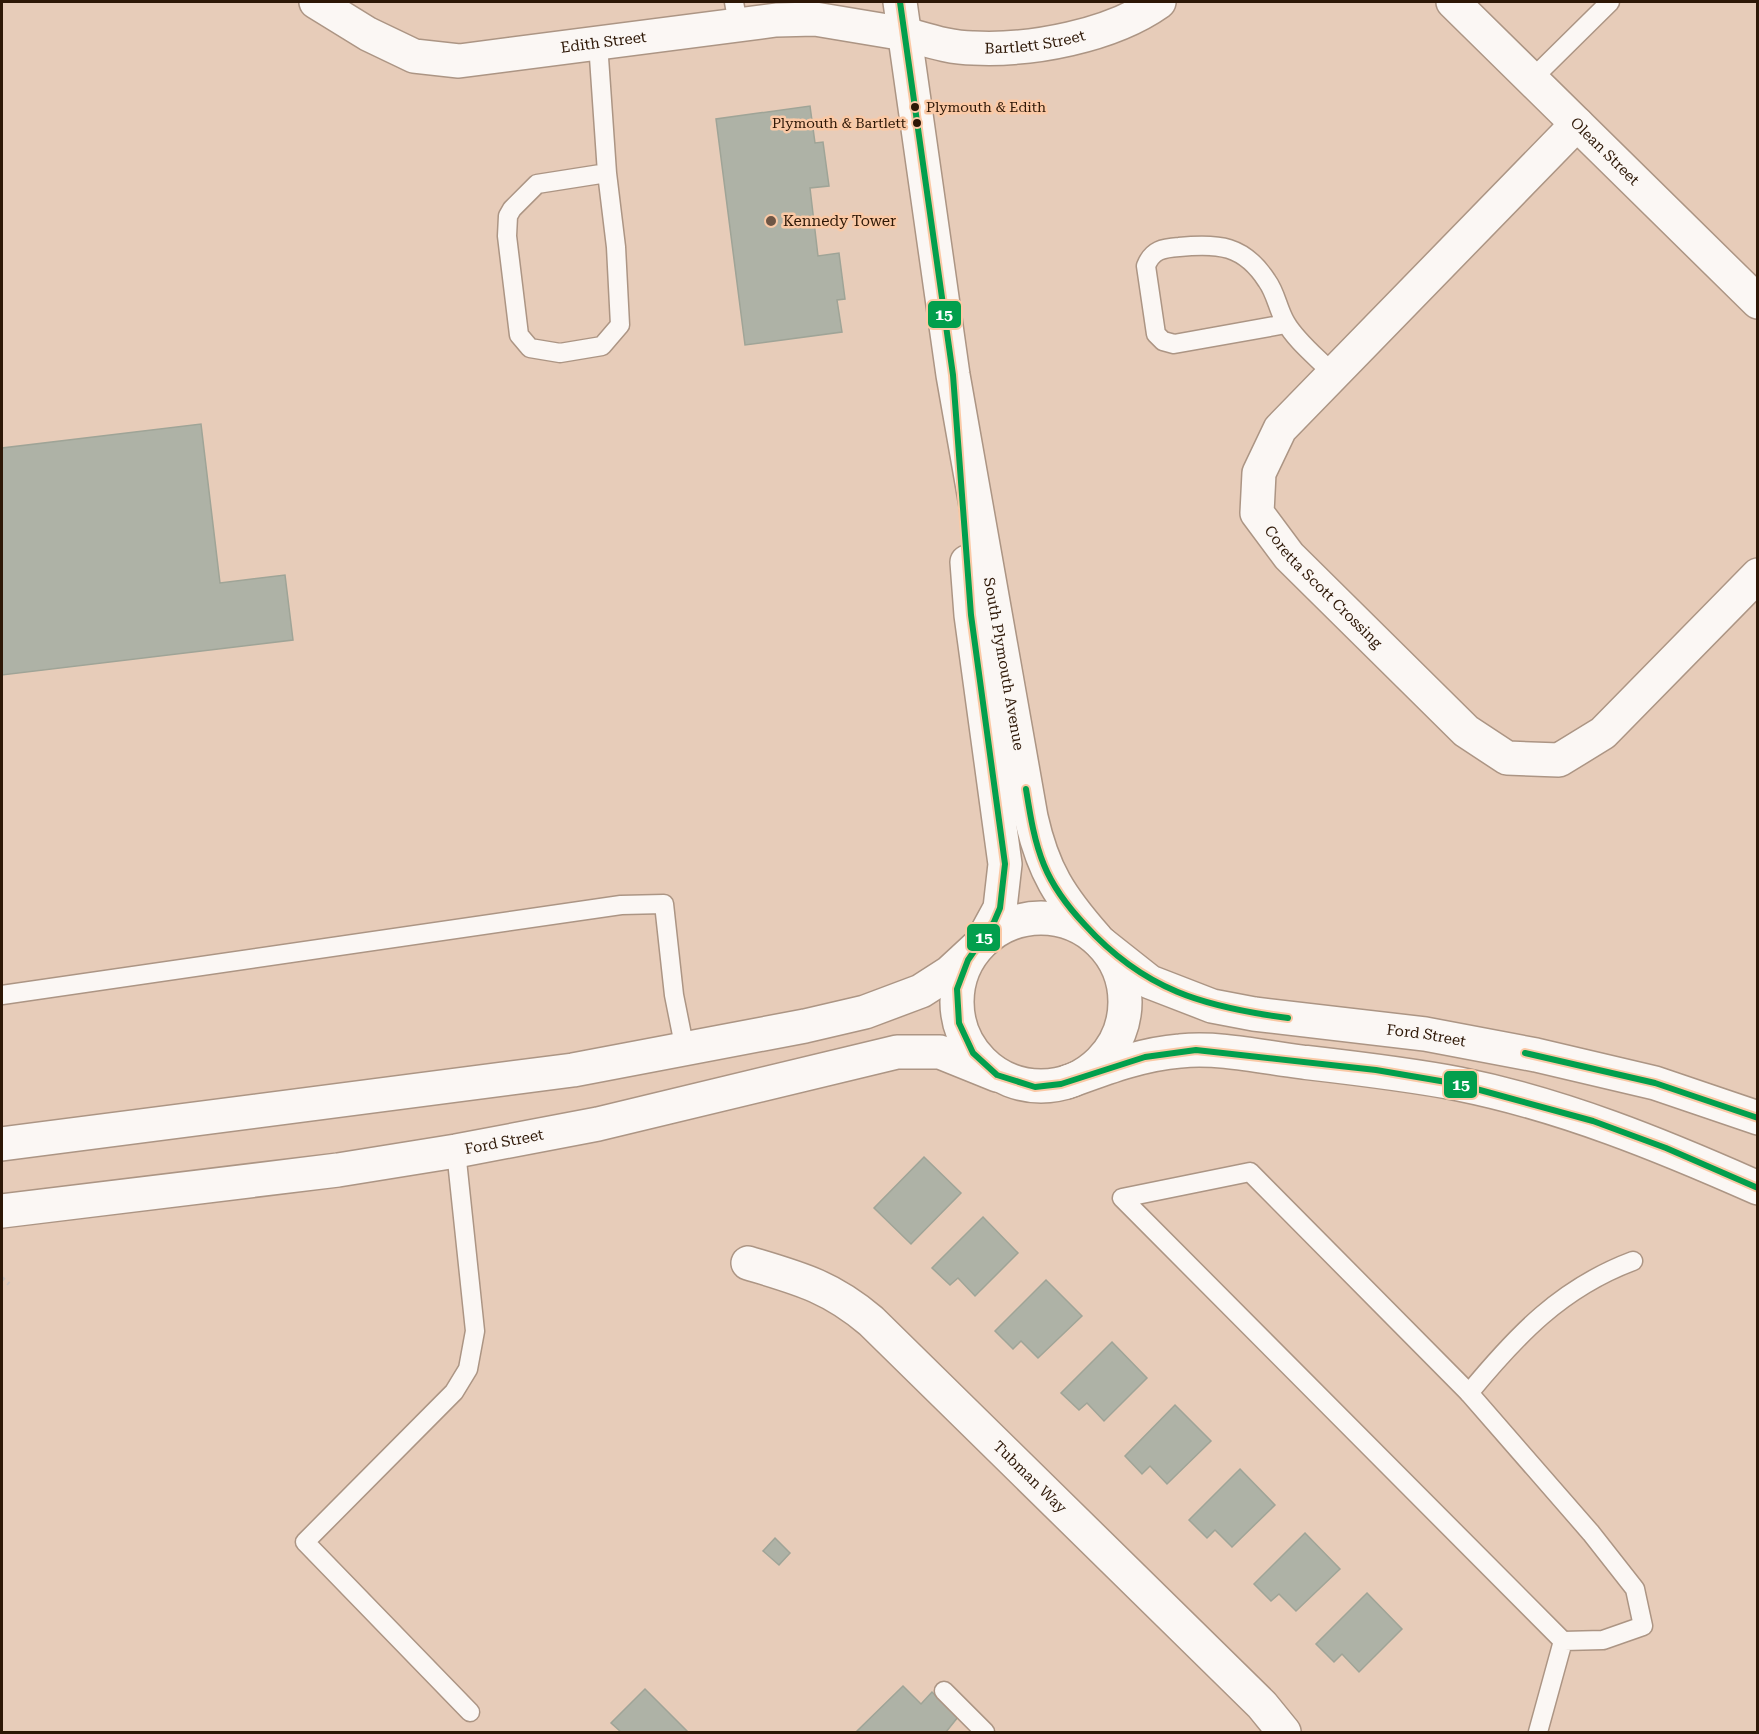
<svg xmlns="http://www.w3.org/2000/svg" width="1759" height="1734" viewBox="0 0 1759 1734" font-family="'Roboto Serif',serif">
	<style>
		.building { fill: #aeb2a6; stroke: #9fa497; stroke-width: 1.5 }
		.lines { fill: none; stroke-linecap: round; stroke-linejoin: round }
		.lane-casing { stroke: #ac9584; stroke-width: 21 }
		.street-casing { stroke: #ac9584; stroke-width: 36 }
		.secondary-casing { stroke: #ac9584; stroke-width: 36 }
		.path { stroke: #cec6c1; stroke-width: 4; stroke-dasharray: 3 4.5; stroke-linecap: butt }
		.lane { stroke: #fbf7f4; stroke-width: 18 }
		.street { stroke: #fbf7f4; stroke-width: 33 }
		.secondary { stroke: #fbf7f4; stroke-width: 33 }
		.bus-1-casing { stroke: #fac9a6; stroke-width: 10 }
		.bus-1 { stroke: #029f4d; stroke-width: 6 }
		.bus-dot { fill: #2d1706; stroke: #fac9a6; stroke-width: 2 }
		.poi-dot { fill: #6e5645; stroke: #fac9a6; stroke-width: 2 }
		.labels { text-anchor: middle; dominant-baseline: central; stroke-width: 5; stroke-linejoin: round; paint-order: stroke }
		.bus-label { font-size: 14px; fill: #2d1706; stroke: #fac9a6; text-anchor: start }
		.street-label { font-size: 15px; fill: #2d1706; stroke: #fac9a6 }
		.poi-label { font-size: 15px; fill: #2d1706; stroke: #fac9a6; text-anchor: start }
		.line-badge { stroke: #fac9a6; stroke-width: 2 }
		.badge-label { font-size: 16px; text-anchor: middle; font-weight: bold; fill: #fff }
	</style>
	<rect width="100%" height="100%" fill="#e7ccb9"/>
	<g class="building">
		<path d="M810,106L815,143L823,142L829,186L810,188L818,256L839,253L845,299L837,300L842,332L745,345L716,119Z"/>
		<path d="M201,424L220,583L285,575L293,640L2,675V448Z"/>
		<path d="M924,1157L961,1193L911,1244L874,1208Z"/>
		<path d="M983,1217L1018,1253L975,1296L958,1278L950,1285L932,1268Z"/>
		<path d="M1046,1280L1082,1316L1038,1358L1021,1341L1013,1349L995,1331Z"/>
		<path d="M1112,1342L1147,1378L1104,1421L1087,1403L1079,1410L1061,1393Z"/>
		<path d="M1175,1405L1211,1441L1167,1484L1150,1466L1142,1474L1125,1456Z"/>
		<path d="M1240,1469L1275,1505L1232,1547L1215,1530L1207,1538L1189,1520Z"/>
		<path d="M1305,1533L1340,1569L1296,1611L1279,1594L1271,1601L1254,1584Z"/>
		<path d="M775,1538L790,1553L779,1565L763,1551Z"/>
		<path d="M1367,1593L1402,1629L1359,1672L1342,1654L1334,1662L1316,1644Z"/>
		<path d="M903,1686L921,1704L932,1692L958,1717L946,1732H856Z"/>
		<path d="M645,1689L688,1732H621L611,1723Z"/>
	</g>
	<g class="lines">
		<defs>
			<g id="lane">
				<path d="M734,2L738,24"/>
				<path d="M598,43L607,173L616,247L620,325L602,346L560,353L530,348L519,335L507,236L508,216L512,209L537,184L607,173"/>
				<path d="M1532,79L1610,2"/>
				<path d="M1286,324L1174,344L1163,341L1156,334L1146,266C1152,250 1163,248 1179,247C1218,243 1244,245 1267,281C1276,293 1278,310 1286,323C1297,342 1318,358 1333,374"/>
				<path d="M2,995L621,905L664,904L674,995L685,1050"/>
				<path d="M456,1151L475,1331L468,1369L454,1392L305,1542L470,1712"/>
				<path d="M1469,1393L1250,1172L1122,1198L1563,1641"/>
				<path d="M944,1691L985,1732"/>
				<path d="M1538,1732L1563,1641L1603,1640L1643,1626L1635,1589L1591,1533L1469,1393C1517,1335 1561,1288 1633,1261"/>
			</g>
			<g id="street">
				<path id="s1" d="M316,2L368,34L414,56L459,61L776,20L815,19L905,34"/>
				<path id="s2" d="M1453,2L1758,302"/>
				<path id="s3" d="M1577,124L1280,429L1259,473L1257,513L1289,556L1466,731L1507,758L1559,760L1603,733L1758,575"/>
				<path id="s4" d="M748,1263C798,1278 830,1286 871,1321L1262,1705L1284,1732"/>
			</g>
			<g id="secondary">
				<path id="s5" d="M900,2L953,375L1031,817C1043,871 1060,897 1096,938"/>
				<path id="s6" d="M905,34C927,40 950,48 973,48C1031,51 1111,36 1159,2"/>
				<path d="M967,562L971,615L1005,864L1000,908L981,943"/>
				<circle cx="1041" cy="1002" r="84"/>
				<path id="s7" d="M1102,944L1150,982L1212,1006L1254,1014L1425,1034L1536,1055L1655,1083L1758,1118"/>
				<path d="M1067,1082C1103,1069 1141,1054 1180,1051C1220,1047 1262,1057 1302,1062C1354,1068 1407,1074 1459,1084C1563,1105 1661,1145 1758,1188"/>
				<path d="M2,1144L573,1070L805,1026L865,1012L921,991L949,973L976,948"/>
				<path id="s8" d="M2,1211L338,1170L456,1151L598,1124L897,1052H940L997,1075"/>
			</g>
		</defs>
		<use href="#lane" class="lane-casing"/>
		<use href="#street" class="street-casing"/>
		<use href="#secondary" class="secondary-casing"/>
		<path class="path" d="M2,1278L9,1284"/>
		<use href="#lane" class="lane"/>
		<use href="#street" class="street"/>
		<use href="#secondary" class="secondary"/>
		<defs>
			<g id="bus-1">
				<path d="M900,2L953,375L971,615L1005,864L1000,908L994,922L968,960L957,989L959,1023L973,1053L997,1075L1035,1087L1061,1084L1145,1057L1196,1050L1376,1070L1458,1084L1593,1121L1666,1148L1758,1188"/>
				<path d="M1026,789C1030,814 1034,841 1044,865C1053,887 1069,908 1085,925C1144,990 1204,1007 1288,1018"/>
				<path d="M1525,1053L1655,1083L1758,1118"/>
			</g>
		</defs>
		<use href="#bus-1" class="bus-1-casing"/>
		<use href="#bus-1" class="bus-1"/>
	</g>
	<g class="bus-dot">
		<circle cx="915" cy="107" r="5"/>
		<circle cx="917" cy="123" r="5"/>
	</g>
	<circle class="poi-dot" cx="771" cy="221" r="6"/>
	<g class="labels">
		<g class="bus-label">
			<text x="926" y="107">Plymouth &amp; Edith</text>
			<text x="906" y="123" text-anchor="end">Plymouth &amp; Bartlett</text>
		</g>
		<g class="street-label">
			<text stroke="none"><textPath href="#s6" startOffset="132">Bartlett Street</textPath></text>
			<text stroke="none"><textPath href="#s1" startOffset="303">Edith Street</textPath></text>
			<text stroke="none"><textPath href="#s2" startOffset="213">Olean Street</textPath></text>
			<text stroke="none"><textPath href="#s3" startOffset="614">Coretta Scott Crossing</textPath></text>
			<text stroke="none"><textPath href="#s5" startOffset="670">South Plymouth Avenue</textPath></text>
			<text stroke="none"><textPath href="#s7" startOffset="344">Ford Street</textPath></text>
			<text stroke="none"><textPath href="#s8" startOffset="507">Ford Street</textPath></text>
			<text stroke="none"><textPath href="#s4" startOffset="360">Tubman Way</textPath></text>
		</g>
		<g class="poi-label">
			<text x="783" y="221">Kennedy Tower</text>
		</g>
	</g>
	<g class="line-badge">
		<rect x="927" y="300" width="35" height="29" rx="6" fill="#029f4d"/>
		<rect x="966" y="923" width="35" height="29" rx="6" fill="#029f4d"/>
		<rect x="1443" y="1070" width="35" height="29" rx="6" fill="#029f4d"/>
	</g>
	<g class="badge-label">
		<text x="944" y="320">15</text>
		<text x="984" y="943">15</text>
		<text x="1461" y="1090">15</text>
	</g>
	<rect width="1759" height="1734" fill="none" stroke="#2d1706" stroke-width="6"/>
</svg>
